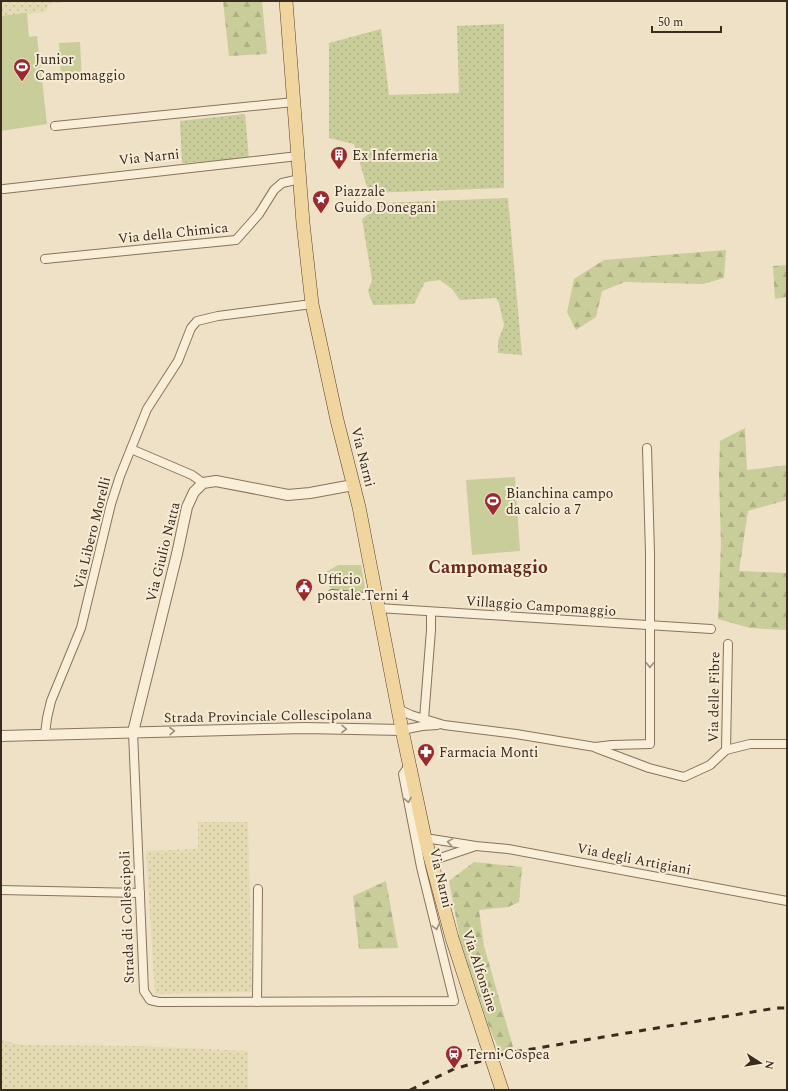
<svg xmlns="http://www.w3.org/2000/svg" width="788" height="1091" viewBox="0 0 788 1091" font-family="Spectral,serif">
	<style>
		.farmland { fill: url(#farmland-dots) }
		.grass { fill: #c8cd99 }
		.forest { fill: url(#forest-firs) }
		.park { fill: url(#park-dots) }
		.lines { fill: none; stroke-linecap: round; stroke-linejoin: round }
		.pedestrian-casing { stroke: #89735b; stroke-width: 8 }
		.minor-casing { stroke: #89735b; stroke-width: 10 }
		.tertiary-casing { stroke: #89735b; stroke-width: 12 }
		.primary-casing { stroke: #57412f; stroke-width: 14 }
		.pedestrian { stroke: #f9efd9; stroke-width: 6 }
		.minor { stroke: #f9efd9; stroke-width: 8 }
		.tertiary { stroke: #f9efd9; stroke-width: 10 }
		.primary { stroke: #f1d59e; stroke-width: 13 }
		.rail { stroke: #3a2b1f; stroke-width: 3; stroke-dasharray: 7 7; stroke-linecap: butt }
		.primary-bridge-casing { stroke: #57412f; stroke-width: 14; stroke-linecap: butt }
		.primary-bridge { stroke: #f1d59e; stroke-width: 13 }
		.oneway { stroke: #9a8d7c }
		.labels { text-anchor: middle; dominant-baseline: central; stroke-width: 4; stroke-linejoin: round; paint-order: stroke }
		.poi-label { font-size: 14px; fill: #3a2b1f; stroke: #f6ebd5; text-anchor: start }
		.street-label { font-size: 14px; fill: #3a2b1f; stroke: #f6ebd5 }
		.district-label { font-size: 18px; font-weight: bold; fill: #662c1f; stroke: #f6ebd5 }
	</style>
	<defs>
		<pattern id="farmland-dots" width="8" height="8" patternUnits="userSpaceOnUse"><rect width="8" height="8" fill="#e4dbb3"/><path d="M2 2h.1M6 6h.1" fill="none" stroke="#c4bc9a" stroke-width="1.8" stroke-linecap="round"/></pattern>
		<pattern id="forest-firs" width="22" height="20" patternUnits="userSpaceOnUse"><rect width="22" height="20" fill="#c8cd99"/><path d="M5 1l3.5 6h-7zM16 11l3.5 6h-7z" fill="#adb083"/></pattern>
		<pattern id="park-dots" width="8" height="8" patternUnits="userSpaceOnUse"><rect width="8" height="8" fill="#c8cd99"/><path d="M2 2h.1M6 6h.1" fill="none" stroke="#adb083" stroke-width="1.8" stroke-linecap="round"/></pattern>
	</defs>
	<rect width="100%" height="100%" fill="#eee1c5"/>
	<g class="farmland">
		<path d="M1,1H74L48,4L46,12L1,16Z"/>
		<path d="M198,822H248L252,992L155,994L146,851L198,849Z"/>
		<path d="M1,1040L23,1045L139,1046L248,1051V1090H1Z"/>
	</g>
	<g class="grass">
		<path d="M27,13L29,37L37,36L47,124L1,131V16Z"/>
		<path d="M80,42L82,80L61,82L59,43Z"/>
		<path d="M515,477L520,551L472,555L466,480Z"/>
		<path d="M338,565H361L366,594C351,593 320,595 326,572Z"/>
	</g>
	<g class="forest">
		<path d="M223,1H262L267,54L229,56Z"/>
		<path d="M726,250L724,278L703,284L625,282L602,291L596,317L576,330L567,312L574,279L604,260Z"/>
		<path d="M787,265V297L775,299L773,266Z"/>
		<path d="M745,428L747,470L787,465V500L748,511L739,571L787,573V630L750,628L718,619L721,544L719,475L720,441Z"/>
		<path d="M474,862L522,867L519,902L508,907L479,910L484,946L513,1047L500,1052L489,1027L460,939L449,881Z"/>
		<path d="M386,881L398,948L359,949L353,896Z"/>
	</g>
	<g class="park">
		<path d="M504,24V188L369,193L354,144L329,138V43L381,29L389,95L459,93L457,26Z"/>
		<path d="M245,114L249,159L182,163L180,121Z"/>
		<path d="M508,198L522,355L498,353V341L504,325L499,303L496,298L460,300L452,289L440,280L425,282L414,304L373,305L368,291L372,280L362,219L383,203Z"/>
	</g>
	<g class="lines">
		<defs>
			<path id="pedestrian" d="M332,593L375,597"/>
			<g id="minor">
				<path d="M55,126L294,102"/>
				<path d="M4,189L298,156"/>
				<path d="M45,259L236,240L259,214L274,190L282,183L300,179"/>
				<path d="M131,449L192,475L203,483"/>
				<path d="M378,608L711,629"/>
				<path d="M398,709L411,715L444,725L516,734L595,747L612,745L650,744V553L647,448"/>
				<path d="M424,719L431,630V612"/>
				<path d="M402,730L422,726L437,725"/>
				<path d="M133,732L144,991L150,1000L159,1002L454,1001L421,867L403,774L410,764"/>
				<path d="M45,734L47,718L51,701L81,628L111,504L120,476L147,409L178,361L191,328L197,321L218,316L312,304"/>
				<path d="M596,748L649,768L684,777L710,765L726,750L750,744H787"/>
				<path d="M726,750L728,644"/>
				<path d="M425,838L476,846L508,849L787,901"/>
				<path d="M431,861L473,847"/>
				<path d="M1,890L140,893"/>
				<path d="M257,1002L258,889"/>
			</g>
			<g id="tertiary">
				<path d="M133,732L177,554L187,507L194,492L203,483L216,481L288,495L310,493L353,485"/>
				<path d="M1,736L305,728L402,730"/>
			</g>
			<g id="primary">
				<path d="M286,1L303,223L312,304L337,420L359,507L402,730L425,838L452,938L486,1042"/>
				<path d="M496,1072L502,1090"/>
			</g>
		</defs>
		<use href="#pedestrian" class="pedestrian-casing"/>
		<use href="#minor" class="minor-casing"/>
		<use href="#tertiary" class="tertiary-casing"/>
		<use href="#primary" class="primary-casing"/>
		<use href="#pedestrian" class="pedestrian"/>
		<use href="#minor" class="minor"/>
		<use href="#tertiary" class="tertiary"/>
		<use href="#primary" class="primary"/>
		<path class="rail" d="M410,1090L454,1069L508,1053L776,1008H787"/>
		<defs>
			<path id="primary-bridge" d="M486,1042L496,1072"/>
		</defs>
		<use href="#primary-bridge" class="primary-bridge-casing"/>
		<use href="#primary-bridge" class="primary-bridge"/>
	</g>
	<defs><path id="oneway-chevron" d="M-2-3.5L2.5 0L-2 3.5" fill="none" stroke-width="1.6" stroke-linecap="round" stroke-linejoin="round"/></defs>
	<g class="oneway">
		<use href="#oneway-chevron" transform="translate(650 665) rotate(90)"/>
		<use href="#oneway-chevron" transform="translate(344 729) rotate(1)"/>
		<use href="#oneway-chevron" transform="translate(172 731) rotate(-1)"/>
		<use href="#oneway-chevron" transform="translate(408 800) rotate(79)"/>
		<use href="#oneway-chevron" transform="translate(450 842) rotate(-171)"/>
		<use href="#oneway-chevron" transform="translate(436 927) rotate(76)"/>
	</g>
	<defs>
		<symbol id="stadium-pin" viewBox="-11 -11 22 30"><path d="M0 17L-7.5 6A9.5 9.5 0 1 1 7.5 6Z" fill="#982b2f" stroke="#f6ebd5"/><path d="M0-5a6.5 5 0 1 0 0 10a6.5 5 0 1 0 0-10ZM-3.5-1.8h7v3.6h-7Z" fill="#fff"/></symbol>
		<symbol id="building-pin" viewBox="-11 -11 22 30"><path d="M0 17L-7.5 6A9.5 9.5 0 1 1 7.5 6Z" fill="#982b2f" stroke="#f6ebd5"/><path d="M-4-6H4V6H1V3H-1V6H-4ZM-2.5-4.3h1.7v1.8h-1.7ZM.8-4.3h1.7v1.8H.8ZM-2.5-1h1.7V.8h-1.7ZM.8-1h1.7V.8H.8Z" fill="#fff"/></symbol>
		<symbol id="sight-pin" viewBox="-11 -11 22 30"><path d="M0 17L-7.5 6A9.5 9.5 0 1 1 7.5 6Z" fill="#982b2f" stroke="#f6ebd5"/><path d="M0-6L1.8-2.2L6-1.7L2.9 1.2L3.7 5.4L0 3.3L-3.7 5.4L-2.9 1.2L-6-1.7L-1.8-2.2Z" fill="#fff"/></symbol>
		<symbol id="civic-pin" viewBox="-11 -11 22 30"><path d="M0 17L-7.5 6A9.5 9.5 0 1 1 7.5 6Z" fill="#982b2f" stroke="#f6ebd5"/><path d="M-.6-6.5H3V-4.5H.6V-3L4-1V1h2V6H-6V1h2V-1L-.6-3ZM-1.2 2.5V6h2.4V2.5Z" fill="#fff"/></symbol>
		<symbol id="pharmacy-pin" viewBox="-11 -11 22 30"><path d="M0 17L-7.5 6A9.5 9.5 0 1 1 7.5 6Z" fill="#982b2f" stroke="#f6ebd5"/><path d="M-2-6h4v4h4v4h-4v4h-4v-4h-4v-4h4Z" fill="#fff"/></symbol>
		<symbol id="station-pin" viewBox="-11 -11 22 30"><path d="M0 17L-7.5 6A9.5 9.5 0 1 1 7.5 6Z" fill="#982b2f" stroke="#f6ebd5"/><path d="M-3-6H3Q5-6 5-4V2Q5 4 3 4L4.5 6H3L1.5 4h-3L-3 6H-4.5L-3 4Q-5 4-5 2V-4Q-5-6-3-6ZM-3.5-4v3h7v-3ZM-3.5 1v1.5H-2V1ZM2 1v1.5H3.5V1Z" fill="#fff"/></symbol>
	</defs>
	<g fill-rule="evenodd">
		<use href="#stadium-pin" x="12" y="57" width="20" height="27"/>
		<use href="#building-pin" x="329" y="145" width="20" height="27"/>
		<use href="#sight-pin" x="311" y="189" width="20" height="27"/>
		<use href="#stadium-pin" x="483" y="491" width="20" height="27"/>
		<use href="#civic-pin" x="294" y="577" width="20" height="27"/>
		<use href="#pharmacy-pin" x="416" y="742" width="20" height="27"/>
		<use href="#station-pin" x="444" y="1044" width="20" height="27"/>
	</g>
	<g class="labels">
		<g class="poi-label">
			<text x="35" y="59">Junior<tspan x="35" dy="16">Campomaggio</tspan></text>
			<text x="352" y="155">Ex Infermeria</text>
			<text x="334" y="191">Piazzale<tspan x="334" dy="16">Guido Donegani</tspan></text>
			<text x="506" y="493">Bianchina campo<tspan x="506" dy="16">da calcio a 7</tspan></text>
			<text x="317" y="579">Ufficio<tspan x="317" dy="16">postale Terni 4</tspan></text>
			<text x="439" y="752">Farmacia Monti</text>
			<text x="467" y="1054">Terni Cospea</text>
		</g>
		<g class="street-label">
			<text transform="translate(149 157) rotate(-6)">Via Narni</text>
			<text transform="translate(173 233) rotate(-6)">Via della Chimica</text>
			<text transform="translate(363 457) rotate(76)">Via Narni</text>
			<text transform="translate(92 533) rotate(-76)">Via Libero Morelli</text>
			<text transform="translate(163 552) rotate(-76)">Via Giulio Natta</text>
			<text transform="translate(541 606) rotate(4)">Villaggio Campomaggio</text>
			<text transform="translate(714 697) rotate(-89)">Via delle Fibre</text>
			<text transform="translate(268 716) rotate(-1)">Strada Provinciale Collescipolana</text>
			<text transform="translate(634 859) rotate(11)">Via degli Artigiani</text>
			<text transform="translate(441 878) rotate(77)">Via Narni</text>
			<text transform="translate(127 917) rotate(-92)">Strada di Collescipoli</text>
			<text transform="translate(480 971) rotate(72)">Via Alfonsine</text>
		</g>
		<g class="district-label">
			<text x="488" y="567">Campomaggio</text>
		</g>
	</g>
	<rect width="788" height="1091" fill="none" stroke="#3a2b1f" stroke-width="4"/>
	<g transform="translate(760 1063) rotate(102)" stroke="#f6ebd5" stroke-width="3" paint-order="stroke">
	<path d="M0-3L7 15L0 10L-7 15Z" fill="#3a2b1f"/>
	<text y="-6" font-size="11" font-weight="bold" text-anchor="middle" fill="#3a2b1f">N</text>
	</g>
	<path d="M652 26v6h69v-6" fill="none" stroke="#3a2b1f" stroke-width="2"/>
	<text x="658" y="26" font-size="12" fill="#3a2b1f" stroke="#f6ebd5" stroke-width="3" paint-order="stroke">50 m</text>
</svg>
